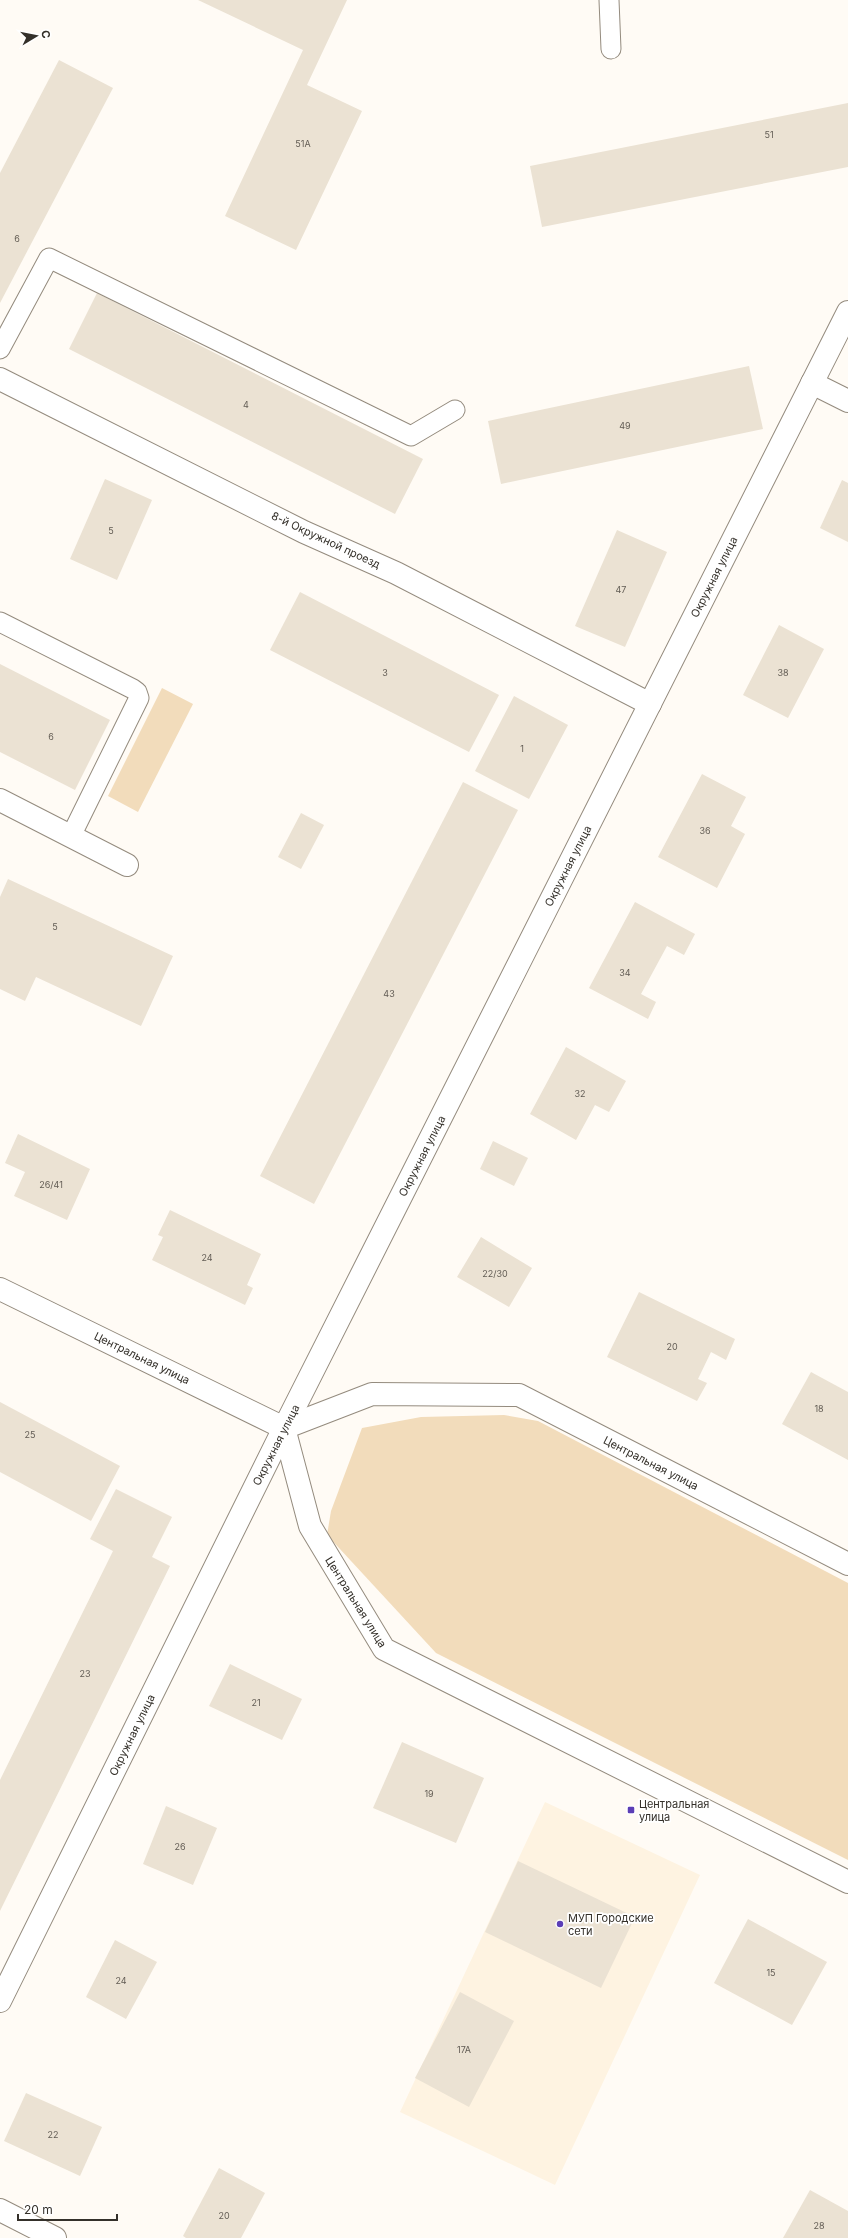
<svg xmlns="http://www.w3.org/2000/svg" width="848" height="2238" viewBox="0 0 848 2238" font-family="Inter,sans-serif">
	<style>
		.built { fill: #fef3e1 }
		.green { fill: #f2dcbb }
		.building { fill: #ebe2d3 }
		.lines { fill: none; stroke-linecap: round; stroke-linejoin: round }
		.lane-casing { stroke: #948b7e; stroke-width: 21 }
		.street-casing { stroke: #948b7e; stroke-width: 24 }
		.secondary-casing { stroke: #948b7e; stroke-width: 24 }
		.lane { stroke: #fff; stroke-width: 19 }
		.street { stroke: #fff; stroke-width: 22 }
		.secondary { stroke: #fff; stroke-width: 22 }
		.poi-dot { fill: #5b3eb6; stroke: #fff; stroke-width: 1.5 }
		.labels { text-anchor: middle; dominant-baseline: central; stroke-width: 3.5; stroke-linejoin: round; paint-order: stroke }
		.number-label { font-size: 9px; fill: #625c54 }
		.street-label { font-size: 11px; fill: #34302a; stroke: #fff }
		.poi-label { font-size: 11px; fill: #34302a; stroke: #fff; text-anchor: start }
	</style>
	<rect width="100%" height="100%" fill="#fffbf5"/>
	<path class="built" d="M545,1802L700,1875L555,2185L400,2112Z"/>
	<g class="green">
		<path d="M162,688L193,704L138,812L108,796Z"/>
		<path d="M504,1415L538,1421L848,1583V1860L436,1653L327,1535L331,1511L362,1428L421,1417Z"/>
	</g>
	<g class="building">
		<path d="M198,0H347L307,85L362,111L296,250L225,216L303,50Z"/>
		<path d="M59,60L113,88L0,303V173Z"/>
		<path d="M848,103V167L542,227L530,166Z"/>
		<path d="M97,293L423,459L395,514L69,349Z"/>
		<path d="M749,366L763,429L501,484L488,421Z"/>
		<path d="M105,479L152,500L117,580L70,559Z"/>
		<path d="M842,480L848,483V542L820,528Z"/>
		<path d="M617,530L667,552L625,647L575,626Z"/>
		<path d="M300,592L499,695L469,752L270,650Z"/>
		<path d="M779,625L824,649L788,718L743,695Z"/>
		<path d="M0,664L110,720L75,790L0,752Z"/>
		<path d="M514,696L568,725L529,799L475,771Z"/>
		<path d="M702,774L746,797L731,826L745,834L717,888L658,857Z"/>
		<path d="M463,782L518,810L314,1204L260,1176Z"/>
		<path d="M301,813L324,825L301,869L278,857Z"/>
		<path d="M8,879L173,956L141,1026L36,977L25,1001L0,989V897Z"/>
		<path d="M635,902L695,934L684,955L667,946L641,994L656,1002L648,1019L589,988Z"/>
		<path d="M566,1047L626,1081L609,1112L595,1105L576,1140L530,1114Z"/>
		<path d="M18,1134L90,1169L67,1220L14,1196L25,1172L5,1163Z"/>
		<path d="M493,1141L528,1158L514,1186L480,1169Z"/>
		<path d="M170,1210L261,1254L247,1285L253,1288L245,1305L152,1260L163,1237L158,1235Z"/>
		<path d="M481,1237L532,1268L509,1307L457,1277Z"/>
		<path d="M639,1292L735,1339L726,1360L711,1352L698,1379L707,1383L697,1401L607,1357Z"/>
		<path d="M811,1372L848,1392V1460L782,1424Z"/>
		<path d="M0,1402L120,1466L91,1521L0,1472Z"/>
		<path d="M116,1489L172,1517L152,1557L170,1566L0,1911V1780L113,1551L90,1539Z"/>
		<path d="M230,1664L302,1699L282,1740L209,1706Z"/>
		<path d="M402,1742L484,1778L456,1843L373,1808Z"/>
		<path d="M166,1806L217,1828L193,1885L143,1864Z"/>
		<path d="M518,1861L635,1917L601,1988L485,1932Z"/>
		<path d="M748,1919L827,1962L792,2025L714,1983Z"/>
		<path d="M115,1940L157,1962L126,2019L86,1997Z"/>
		<path d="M460,1992L514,2021L469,2107L415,2078Z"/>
		<path d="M26,2093L102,2127L80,2176L4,2141Z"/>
		<path d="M219,2168L265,2193L241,2238H186L183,2236Z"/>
		<path d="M810,2190L848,2211V2238H783Z"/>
	</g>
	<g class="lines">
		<defs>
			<g id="lane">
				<path d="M609,0L611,49"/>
				<path d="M0,349L49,258L411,436L455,410"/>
				<path d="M0,622L133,689L137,692L139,698L71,836"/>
			</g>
			<g id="street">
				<path d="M0,379L304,532L396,573L650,704"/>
				<path d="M812,383L848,401"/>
				<path d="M0,800L127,865"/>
				<path d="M0,2001L284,1428L848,312"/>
				<path d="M0,2210L55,2238"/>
			</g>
			<g id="secondary">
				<path d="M0,1289L284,1428L372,1394L519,1395L848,1564"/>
				<path d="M284,1428L310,1526L384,1649L848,1882"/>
			</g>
		</defs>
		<use href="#lane" class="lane-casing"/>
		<use href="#street" class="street-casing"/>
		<use href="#secondary" class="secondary-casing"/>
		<use href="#lane" class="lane"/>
		<use href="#street" class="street"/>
		<use href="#secondary" class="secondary"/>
	</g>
	<g class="poi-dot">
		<rect x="627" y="1806" width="8" height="8" rx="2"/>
		<circle cx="560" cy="1924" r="4"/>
	</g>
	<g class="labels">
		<g class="number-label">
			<text x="769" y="134">51</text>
			<text x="303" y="143">51А</text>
			<text x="17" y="238">6</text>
			<text x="246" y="404">4</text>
			<text x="625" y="425">49</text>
			<text x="111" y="530">5</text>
			<text x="621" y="589">47</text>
			<text x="385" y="672">3</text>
			<text x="783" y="672">38</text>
			<text x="51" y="736">6</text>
			<text x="522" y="748">1</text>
			<text x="705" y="830">36</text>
			<text x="55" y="926">5</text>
			<text x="625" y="972">34</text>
			<text x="389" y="993">43</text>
			<text x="580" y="1093">32</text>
			<text x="51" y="1184">26/41</text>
			<text x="207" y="1257">24</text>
			<text x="495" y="1273">22/30</text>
			<text x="672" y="1346">20</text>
			<text x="819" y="1408">18</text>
			<text x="30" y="1434">25</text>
			<text x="85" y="1673">23</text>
			<text x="256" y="1702">21</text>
			<text x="429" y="1793">19</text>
			<text x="180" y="1846">26</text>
			<text x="771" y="1972">15</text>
			<text x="121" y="1980">24</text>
			<text x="464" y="2049">17А</text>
			<text x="53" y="2134">22</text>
			<text x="224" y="2215">20</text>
			<text x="819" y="2225">28</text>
		</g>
		<g class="street-label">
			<text transform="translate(326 540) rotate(25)">8-й Окружной проезд</text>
			<text transform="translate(714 577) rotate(-63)">Окружная улица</text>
			<text transform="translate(568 866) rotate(-63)">Окружная улица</text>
			<text transform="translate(422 1156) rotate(-63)">Окружная улица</text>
			<text transform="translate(142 1358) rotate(26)">Центральная улица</text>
			<text transform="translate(276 1445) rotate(-63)">Окружная улица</text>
			<text transform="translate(651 1463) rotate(27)">Центральная улица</text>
			<text transform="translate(356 1602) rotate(58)">Центральная улица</text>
			<text transform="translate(132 1735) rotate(-64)">Окружная улица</text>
		</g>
		<g class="poi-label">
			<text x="639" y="1804">Центральная<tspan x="639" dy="13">улица</tspan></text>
			<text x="568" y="1918">МУП Городские<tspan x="568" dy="13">сети</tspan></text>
		</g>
	</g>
	<g transform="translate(36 36) rotate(80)" stroke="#ffffff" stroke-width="3" paint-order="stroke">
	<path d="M0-3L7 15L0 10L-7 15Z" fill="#34302a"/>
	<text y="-6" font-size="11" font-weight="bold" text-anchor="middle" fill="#34302a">С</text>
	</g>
	<path d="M18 2214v6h99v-6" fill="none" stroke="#34302a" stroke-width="2"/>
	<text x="24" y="2214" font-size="12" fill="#34302a" stroke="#ffffff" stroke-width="3" paint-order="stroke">20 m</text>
</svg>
